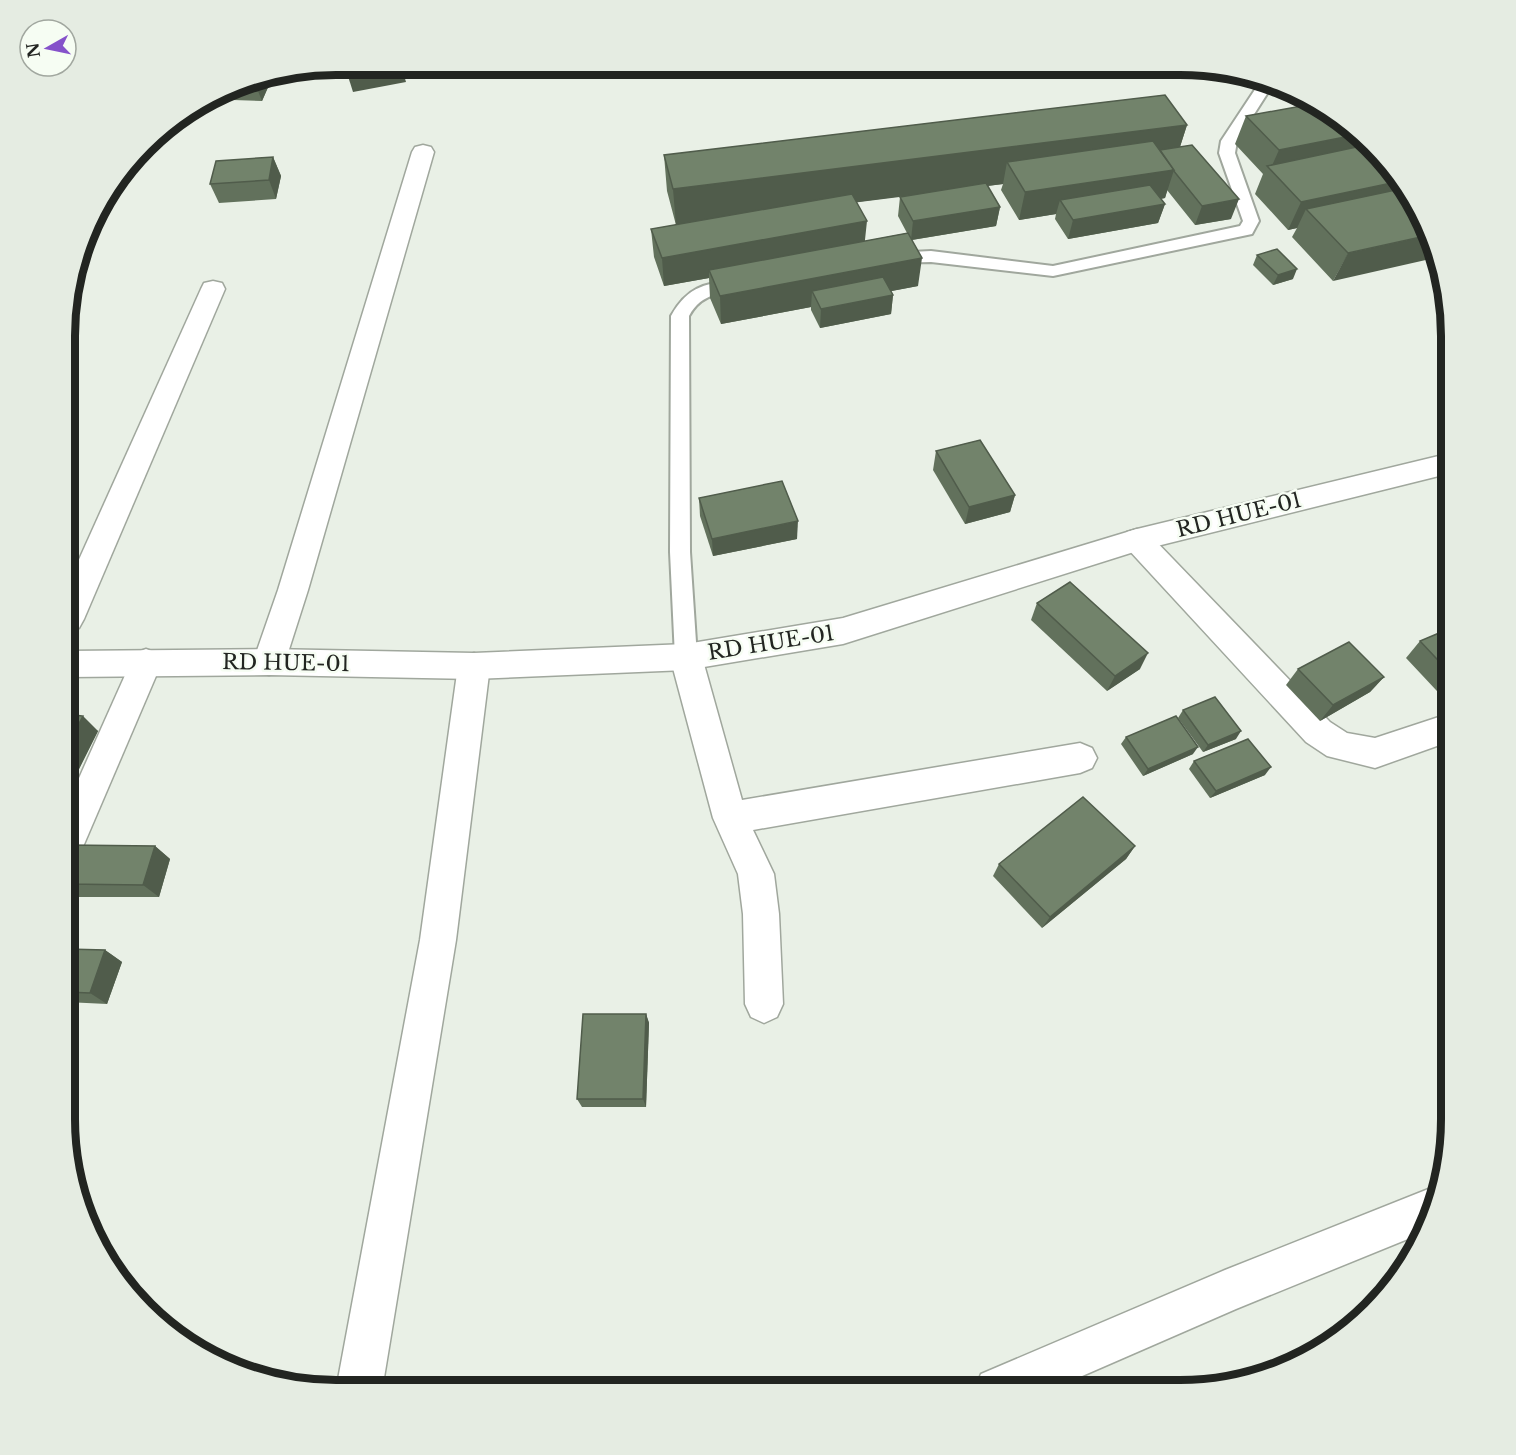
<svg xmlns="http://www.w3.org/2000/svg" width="1516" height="1455" viewBox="0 0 1516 1455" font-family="'Libre Baskerville',serif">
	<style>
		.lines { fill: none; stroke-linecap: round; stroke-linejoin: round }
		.service-casing { stroke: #a0a79d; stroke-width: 4 }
		.minor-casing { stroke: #a0a79d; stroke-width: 3 }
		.tertiary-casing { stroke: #a0a79d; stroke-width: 3 }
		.service { fill: #fff; fill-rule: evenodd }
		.minor { fill: #fff; fill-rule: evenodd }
		.tertiary { fill: #fff; fill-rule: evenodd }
		.wall { fill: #62715c; fill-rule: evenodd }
		.shaded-wall { fill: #505c4b }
		.building { fill: #72836b; stroke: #505c4b; stroke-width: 1.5 }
		.labels { text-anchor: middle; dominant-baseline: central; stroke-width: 5; stroke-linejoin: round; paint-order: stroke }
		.street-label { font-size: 21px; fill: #222521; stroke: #f6fdf3 }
		.rim { fill: none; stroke: #222521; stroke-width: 8 }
	</style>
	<rect width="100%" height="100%" fill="#e9f0e6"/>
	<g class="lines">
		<defs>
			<g id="service">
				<path d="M1260,82L1272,86L1237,141L1235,153L1259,221L1252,234L1053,276L931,262L891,263L883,258L891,253L931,251L1053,266L1240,226L1243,221L1219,153L1221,141Z"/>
				<path d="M740,279L748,284L746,288C722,294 702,292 689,316L690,552L697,657L694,663L686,666L678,663L675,657L670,552L671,316C689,284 707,284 740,279Z"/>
			</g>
			<g id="minor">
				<path d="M423,145L431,147L434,152L308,590L285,662L280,671L269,675L258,671L253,662L278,590L412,152L415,147Z"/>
				<path d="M213,281L222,283L225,289L84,619L79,628L68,631V584L201,289L204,283Z"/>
				<path d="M1137,529L1147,532L1330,722L1347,733L1375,738L1451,713V741L1375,768L1327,756L1306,742L1127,548L1122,540L1127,532Z"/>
				<path d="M686,644L697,648L702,657L742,800L1080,743L1092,748L1097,758L1092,768L1080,773L753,830L774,874L779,914L783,1004L777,1017L764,1023L751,1017L745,1004L743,914L738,874L713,818L670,657L675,648Z"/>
				<path d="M146,649L157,653L162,662L79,856L67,861V805L135,653Z"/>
				<path d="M474,653L485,657L490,666L456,940L382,1390H336L420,940L458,666L463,657Z"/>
				<path d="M1431,1188L1436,1190L1425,1232L1236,1309L1050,1390H974L981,1374L1225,1270Z"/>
			</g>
			<path id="tertiary" d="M1451,453V473L1137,551L843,644L686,670L474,679L269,675L68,677V651L269,649L474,653L686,644L843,618L1137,529Z"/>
		</defs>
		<use href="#service" class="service-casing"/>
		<use href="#minor" class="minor-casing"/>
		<use href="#tertiary" class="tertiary-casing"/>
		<use href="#service" class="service"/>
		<use href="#minor" class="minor"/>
		<use href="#tertiary" class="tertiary"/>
	</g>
	<g class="wall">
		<path d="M266,76L269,85L262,101L233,100L230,94L226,103H207L248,79Z"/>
		<path d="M1246,116L1395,170L1333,281L1292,237L1297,228L1288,230L1255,194L1263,174L1235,144Z"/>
		<path d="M1187,125L1180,147L1231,219L1195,225L1167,190L1165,198L1161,199L1165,204L1158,223L1068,239L1055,219L1056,214L1019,220L1001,190L1003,184L987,186L1000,207L996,226L912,240L918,286L891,291L893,295L891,314L820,328L811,310V307L721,324L710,298L709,278L664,286L654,257L651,229L676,225L667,191L664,155ZM910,195L900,197L898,216L907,233L865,241L857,202Z"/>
		<path d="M273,157L281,176L276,199L219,203L210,184Z"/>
		<path d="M1257,255L1293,279L1273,285L1253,265Z"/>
		<path d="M936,451L1015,495L1010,512L965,524L933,470Z"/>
		<path d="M699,498L797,539L713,556L700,516Z"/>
		<path d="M1037,603L1140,669L1107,691L1031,620Z"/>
		<path d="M1451,628V706L1406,658L1420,641Z"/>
		<path d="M1298,669L1384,677L1370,692L1320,721L1286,685Z"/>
		<path d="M1183,710L1236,739L1203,752L1178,718Z"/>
		<path d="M67,714L98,731L74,779L67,778Z"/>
		<path d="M1126,737L1193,754L1143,776L1121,744Z"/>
		<path d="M1194,761L1265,775L1210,798L1189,769Z"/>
		<path d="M67,845L155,846L170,859L159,897H66Z"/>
		<path d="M1135,846L1126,859L1042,928L993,876L999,864Z"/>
		<path d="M66,949L105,950L122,962L107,1004L66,1002Z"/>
		<path d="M646,1014L649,1023L646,1107H582L577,1099Z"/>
	</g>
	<g class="shaded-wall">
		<path d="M390,65H401L406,82L353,92L347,73Z"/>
		<path d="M265,76H266L269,85L262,101L258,91Z"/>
		<path d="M234,87L229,91L230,94L226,103L222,94Z"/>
		<path d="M1187,125L1175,162H1007L1003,184L676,225L673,189Z"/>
		<path d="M1355,135L1379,156L1270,170L1279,150Z"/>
		<path d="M273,157L281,176L276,199L269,180Z"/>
		<path d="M1174,170L1165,198L1068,212L1060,200L1056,214L1019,220L1025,192Z"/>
		<path d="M1401,181L1413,203L1306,209L1297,228L1288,230L1301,202Z"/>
		<path d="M1239,199L1231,219L1195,225L1202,206Z"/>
		<path d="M1165,204L1158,223L1068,239L1073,220Z"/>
		<path d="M1000,207L996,226L911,240L913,221Z"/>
		<path d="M867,221L864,249L709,270V278L664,286L662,258Z"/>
		<path d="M1430,235L1437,248L1439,257L1333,281L1348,253Z"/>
		<path d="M922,258L918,286L819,305L812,291L811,307L721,324L720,296Z"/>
		<path d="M1297,269L1293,279L1273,285L1278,275Z"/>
		<path d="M893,295L891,314L820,328L821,309Z"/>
		<path d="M1015,495L1010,512L965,524L969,507Z"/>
		<path d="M798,521L797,539L713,556L712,539Z"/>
		<path d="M1148,653L1140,669L1107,691L1115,676Z"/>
		<path d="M1384,677L1370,692L1320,721L1333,705Z"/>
		<path d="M83,716L98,731L74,779L67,772V746Z"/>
		<path d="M1241,731L1236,739L1203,752L1208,745Z"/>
		<path d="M1198,747L1193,754L1143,776L1148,769Z"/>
		<path d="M1271,767L1265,775L1210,798L1216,791Z"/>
		<path d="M67,785L70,787L67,794Z"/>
		<path d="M155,846L170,859L159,897L143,885Z"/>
		<path d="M1135,846L1126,859L1042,928L1050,917Z"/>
		<path d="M105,950L122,962L107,1004L90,993Z"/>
		<path d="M646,1014L649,1023L646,1107L643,1099Z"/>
	</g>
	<g class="building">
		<path d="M345,65H390L347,73Z"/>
		<path d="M265,76L258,91H229L248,79Z"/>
		<path d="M1165,95L1187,125L673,189L664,155Z"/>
		<path d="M1318,103L1355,135L1279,150L1246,116Z"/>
		<path d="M1153,141L1174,170L1025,192L1007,162Z"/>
		<path d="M1192,145L1239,199L1202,206L1173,170H1174L1160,150Z"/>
		<path d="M1366,145L1395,170L1401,181L1301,202L1267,166Z"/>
		<path d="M273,157L269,180L210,184L216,161Z"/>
		<path d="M986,183L1000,207L913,221L900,197Z"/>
		<path d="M1150,185L1165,204L1073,220L1060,200Z"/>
		<path d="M1405,188L1430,235L1348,253L1306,209Z"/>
		<path d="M852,194L867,221L662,258L651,229Z"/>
		<path d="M908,233L922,258L720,296L709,270Z"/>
		<path d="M1277,249L1297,269L1278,275L1257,255Z"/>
		<path d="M883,277L893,295L821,309L812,291Z"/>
		<path d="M980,440L1015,495L969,507L936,451Z"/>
		<path d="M782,481L798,521L712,539L699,498Z"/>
		<path d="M1070,582L1148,653L1115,676L1037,603Z"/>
		<path d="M1451,628V674L1420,641Z"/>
		<path d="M1349,642L1384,677L1333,705L1298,669Z"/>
		<path d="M1215,697L1241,731L1208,745L1183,710Z"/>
		<path d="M67,714L83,716L67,746Z"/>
		<path d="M1176,716L1198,747L1148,769L1126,737Z"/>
		<path d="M1248,739L1271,767L1216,791L1194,761Z"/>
		<path d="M1083,797L1135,846L1050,917L999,864Z"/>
		<path d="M67,845L155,846L143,885L66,884Z"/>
		<path d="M66,949L105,950L90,993L66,992Z"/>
		<path d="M583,1014H646L643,1099H577Z"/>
	</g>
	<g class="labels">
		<g class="street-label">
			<text transform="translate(1239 515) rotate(-14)">RD HUE-01</text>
			<text transform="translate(771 643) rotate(-9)">RD HUE-01</text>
			<text transform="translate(286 663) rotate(1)">RD HUE-01</text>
		</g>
	</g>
	<path d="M0 0H1516V1455H0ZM336 75H1180A261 261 0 0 1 1441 336V1119A261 261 0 0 1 1180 1380H336A261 261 0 0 1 75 1119V336A261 261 0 0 1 336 75Z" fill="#e5ece2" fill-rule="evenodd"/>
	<path class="rim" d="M336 75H1180A261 261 0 0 1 1441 336V1119A261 261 0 0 1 1180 1380H336A261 261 0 0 1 75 1119V336A261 261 0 0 1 336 75Z"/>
	<g transform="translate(48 48) rotate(261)"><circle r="28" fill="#f6fdf3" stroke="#a1a79f" stroke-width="1.5"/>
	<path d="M0-4.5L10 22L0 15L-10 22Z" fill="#8552ca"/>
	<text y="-9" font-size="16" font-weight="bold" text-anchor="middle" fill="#222521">N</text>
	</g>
</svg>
